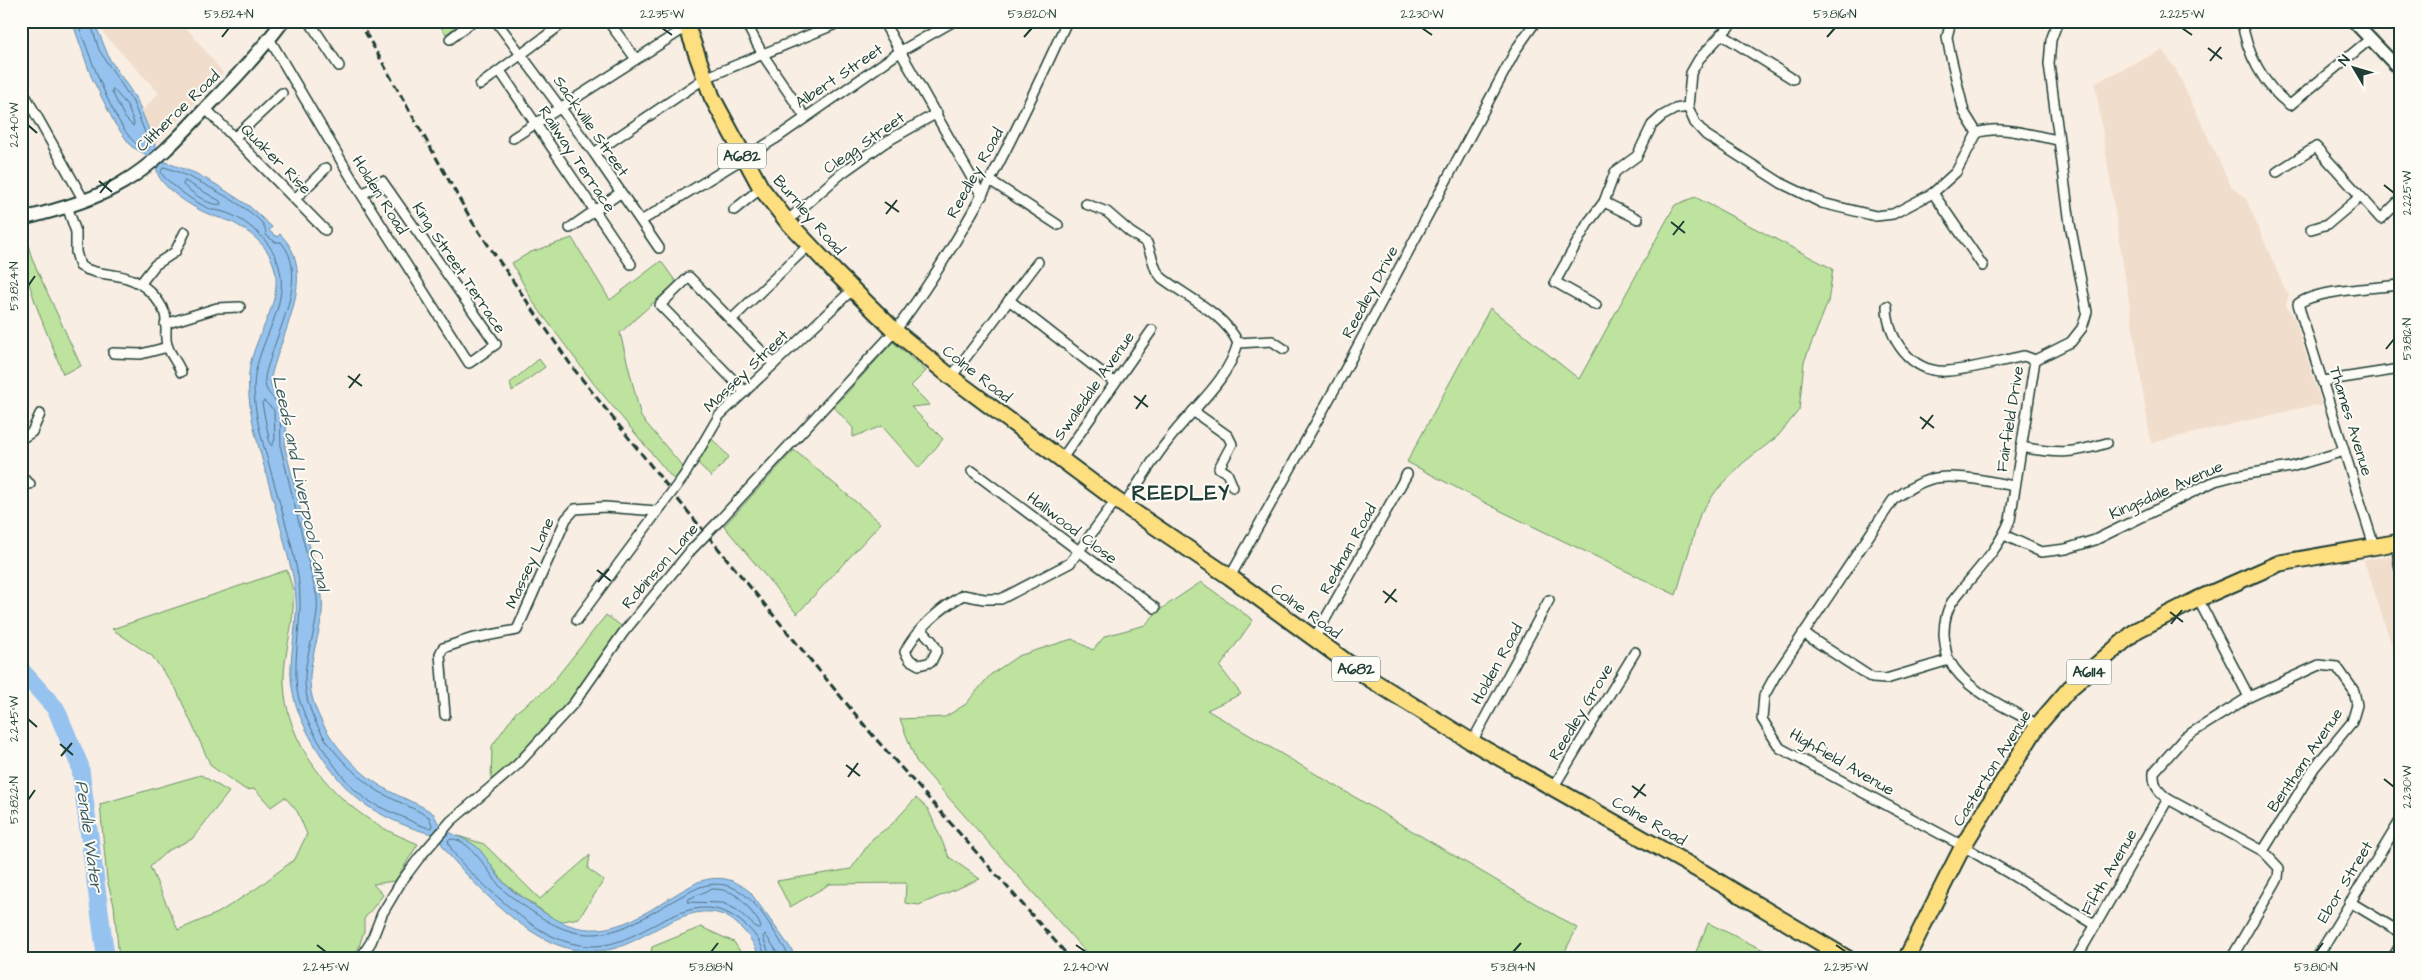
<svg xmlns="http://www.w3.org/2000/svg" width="2421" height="980" viewBox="0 0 2421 980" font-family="'Architects Daughter',sans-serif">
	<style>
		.built { fill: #f1ddcb }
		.green { fill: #bde39e; stroke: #6e9069 }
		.water { fill: #96c2ef; stroke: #668da4 }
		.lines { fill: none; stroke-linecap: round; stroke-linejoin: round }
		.shore { stroke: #4f727f; stroke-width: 1 }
		.river { stroke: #96c2ef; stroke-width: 18 }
		.minor-casing { stroke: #1f3d34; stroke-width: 12 }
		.tertiary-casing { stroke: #1f3d34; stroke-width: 15 }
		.secondary-casing { stroke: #1f3d34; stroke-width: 16 }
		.trunk-casing { stroke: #1f3d34; stroke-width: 19 }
		.minor { stroke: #fdfcf7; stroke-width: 9 }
		.tertiary { stroke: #fdfcf7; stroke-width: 11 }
		.secondary { stroke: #fdfcf7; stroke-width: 12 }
		.trunk { stroke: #fedf80; stroke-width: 15 }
		.rail { stroke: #1f3d34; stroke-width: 3; stroke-dasharray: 8 4; stroke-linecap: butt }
		.minor-bridge-casing { stroke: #1f3d34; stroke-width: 12; stroke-linecap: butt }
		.minor-bridge { stroke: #fdfcf7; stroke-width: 9 }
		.ticks { fill: none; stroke: #1f3d34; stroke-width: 2 }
		.labels { text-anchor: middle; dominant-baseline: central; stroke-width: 4; stroke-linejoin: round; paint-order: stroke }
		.shield { fill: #fdfcf7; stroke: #62766e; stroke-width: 1 }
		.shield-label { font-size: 15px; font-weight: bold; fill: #1f3d34 }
		.street-label { font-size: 16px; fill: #1f3d34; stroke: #fdfcf7 }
		.water-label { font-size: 18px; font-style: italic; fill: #3d5e63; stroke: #fdfcf7 }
		.district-label { font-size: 21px; font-weight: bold; letter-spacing: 1px; fill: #1f3d34; stroke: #fdfcf7 }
		.neatline { fill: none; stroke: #1f3d34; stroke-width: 2 }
		.ticks-label { font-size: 12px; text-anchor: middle; fill: #1f3d34 }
	</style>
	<rect width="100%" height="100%" fill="#f8eee3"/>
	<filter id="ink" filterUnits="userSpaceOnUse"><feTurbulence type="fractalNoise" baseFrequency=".02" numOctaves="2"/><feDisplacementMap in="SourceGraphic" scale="10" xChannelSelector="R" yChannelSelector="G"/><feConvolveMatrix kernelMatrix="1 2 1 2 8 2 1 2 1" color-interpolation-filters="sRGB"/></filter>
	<g filter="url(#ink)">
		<g class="built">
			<path d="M99,21H151L158,31L168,21H181L223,73L155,145L142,111L159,93L104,34Z"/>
			<path d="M2162,50L2175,68L2231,186L2246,199L2286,292H2289L2286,306L2294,317L2322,406L2314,405L2151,443L2095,83Z"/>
			<path d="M2400,555V671L2364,560Z"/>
		</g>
		<g class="green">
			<path d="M436,21H464L446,34Z"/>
			<path d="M1695,197L1833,269L1828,302L1804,362L1799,410L1778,436L1743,463L1716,491L1700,514L1676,595L1503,512L1407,462L1490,308L1579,379L1675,205Z"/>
			<path d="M21,230H24L32,259L81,366L63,374C46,328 21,280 21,230Z"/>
			<path d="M572,238L610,300L661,261L676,282L620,333L641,417L684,468L674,480L594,384L533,302L512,263L531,252Z"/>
			<path d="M893,342L926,371L911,386L930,405L911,407L943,439L919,468L882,426L853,437V428L834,407Z"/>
			<path d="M539,359L545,367L512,391L510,383Z"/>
			<path d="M710,437L729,457L711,477L697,462Z"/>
			<path d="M794,450L881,523L797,614L724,526Z"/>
			<path d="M287,570C289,578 293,587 293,596C295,625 283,653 284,683C286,744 331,799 383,828C394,834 406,839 418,844L395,881L373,884L383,895L364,919V931L355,959H119L114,905L107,880L100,804L201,775L229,792L192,839L167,851L150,867L178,930L218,913L257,888L295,859L307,834L297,811L285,797L271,807L255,789L246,790L211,766L176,689L152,656L112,629Z"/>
			<path d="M1201,582L1253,620L1220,667L1241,694L1207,710L1577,928L1561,959H1092L916,761L900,719L945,717L966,704L990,675L1018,656L1072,639L1093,650L1105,636L1145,625L1158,611Z"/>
			<path d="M606,615L624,628L578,691L541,735L491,782L492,746L516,712L548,688Z"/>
			<path d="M916,798L928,809L949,857L980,879L919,905L905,903L906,883L830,884L790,907L777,881L851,869L873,838L890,826Z"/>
			<path d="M458,836L484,844L540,899L590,855L588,869L604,880L579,918L558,922L506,885L479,849Z"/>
			<path d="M1708,923L1782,959H1693Z"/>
			<path d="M701,927L734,942L745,959H650L652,947Z"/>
		</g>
		<path class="water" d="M72,21H94L110,60L137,100L155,145V150L165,162L195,173L217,185L249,206L272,227L269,231L277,237L280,234C321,273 278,338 270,382L275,395L282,400L285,407L287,417L285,448L322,596C325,622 312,649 310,675C307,717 349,768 384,788C400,798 419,803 434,814C440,836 467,835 480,850C490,861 495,874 505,884C512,891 522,897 530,903C565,928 590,938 632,920C655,909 675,893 698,882C718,875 734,878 750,892L792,950L794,959H760C755,943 747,933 735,922C696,891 650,940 612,949C598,952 581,952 567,948C523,936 478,888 449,855C443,848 441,840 434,834C413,831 374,813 358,799C332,777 299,727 293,693C287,666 295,641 296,614C297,601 295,589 293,576C285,544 277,512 268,481C259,446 246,410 249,373C253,331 294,294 267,251C259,239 245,229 232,222C225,219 218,218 211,215C196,210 155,185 157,168L147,155L132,147L115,124L91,76Z"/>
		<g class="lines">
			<g class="shore">
				<path d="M77,21C87,47 119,147 148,150L150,145L133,102L99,50L90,21"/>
				<path d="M113,89L127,105L134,123L133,126L125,118L112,92Z"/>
				<path d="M164,167C182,171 260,211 265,228C266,230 265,233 266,235L275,242H281C308,273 281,323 271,356C269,364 264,374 265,383C266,395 277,399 280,408L281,449L317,597C320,623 306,650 305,676C303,722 342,767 378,791C394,801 413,807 429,817L432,825L431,828C422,827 413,822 405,818C391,812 375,806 363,797C339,779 301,719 297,690C292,651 305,614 298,576C291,537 278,499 268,461C261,437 254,412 254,387C254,343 296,303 276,258C268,238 242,216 220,211C213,210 208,209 202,205C188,198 175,187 164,177L161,172Z"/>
				<path d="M185,181L220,201L221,204C209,207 192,192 183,185Z"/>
				<path d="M264,401L274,410L275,439L272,446L270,444L262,403Z"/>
				<path d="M712,889C733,889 742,898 753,914C757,919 760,923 761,928H757L737,910L723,903L688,902L689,899Z"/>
				<path d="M765,959C764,945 754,932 744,924C690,878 647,946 593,946C553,946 520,917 492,892C479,880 451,857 448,840C467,832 492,878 502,889C513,899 527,908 539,916C606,960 641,913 700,887C745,872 766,920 787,952L789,959"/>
				<path d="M771,959L763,937L765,934L782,959"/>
			</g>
			<path class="river" d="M21,670L56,709L80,766L106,959"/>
			<defs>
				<g id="minor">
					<path d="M309,21L339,66"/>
					<path d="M496,21L594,153L659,248"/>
					<path d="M608,21L636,59"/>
					<path d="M745,21L763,55L805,117"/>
					<path d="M883,21L982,196"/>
					<path d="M1734,21L1699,59L1691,73L1688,107L1695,123L1706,135L1781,183L1822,203L1876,216L1893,214L1933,193L1956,172L1977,133L1964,112L1950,53L1947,37L1951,21"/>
					<path d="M2242,21C2246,52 2264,87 2290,105L2369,40"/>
					<path d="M1721,34L1793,79"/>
					<path d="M450,39L473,21"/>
					<path d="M270,40L355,184L469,363L496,344L382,181L362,195"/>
					<path d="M500,71L631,264"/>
					<path d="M480,85L566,21"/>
					<path d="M21,88L83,199"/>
					<path d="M206,109L325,230"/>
					<path d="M1977,133C2001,124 2033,136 2058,140"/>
					<path d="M234,138L282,93"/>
					<path d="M513,138L696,21"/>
					<path d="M594,153L705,78L843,21"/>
					<path d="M2277,172L2316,147L2381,219L2400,200"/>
					<path d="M991,181L1058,225"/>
					<path d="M1933,193L1983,266"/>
					<path d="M295,199L326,168"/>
					<path d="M1604,202L1638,219"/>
					<path d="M1086,204L1107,212L1130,232L1147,243L1156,270L1162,278C1187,297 1225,314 1238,343"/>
					<path d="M67,206L76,232V252L80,266C94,275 111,273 127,278C144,283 159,298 165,314C168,324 164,335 167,345C169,353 178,363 181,372"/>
					<path d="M734,210L761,188"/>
					<path d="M641,221L775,139L901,51L954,21"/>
					<path d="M787,221L842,173L884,143L937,113"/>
					<path d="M570,228L620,193"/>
					<path d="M2311,229L2328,224L2360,197"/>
					<path d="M141,283L155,265L175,252L185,232"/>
					<path d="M1009,300L1114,382"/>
					<path d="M1596,305L1555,282L1588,223L1604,202L1615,172L1637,156L1652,125L1662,116L1675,109L1688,107"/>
					<path d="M1887,306C1887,338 1911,374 1948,371C1973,369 1999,361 2024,356L2035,360"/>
					<path d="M731,320L809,245"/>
					<path d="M165,324L217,308L240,307"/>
					<path d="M1238,343L1272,341L1284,349"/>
					<path d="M113,353L141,354L168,347"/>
					<path d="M2035,360L2010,520C1998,551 1974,573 1955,598C1947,607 1944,622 1944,634C1945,643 1945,653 1949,660C1966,692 2008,708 2038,725"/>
					<path d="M2035,360L2071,342L2082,328L2087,312L2070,224L2049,64L2051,40L2058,21"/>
					<path d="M951,377L1038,262"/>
					<path d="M2323,381L2400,369"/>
					<path d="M745,392L660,305L689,277L774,364"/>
					<path d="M1193,411L1228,436L1232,444L1219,468L1227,473L1233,487"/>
					<path d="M21,439L32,432L40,414"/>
					<path d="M2021,447C2057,454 2071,454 2107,443"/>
					<path d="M1061,460L1152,330"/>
					<path d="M972,471L1155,608"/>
					<path d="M684,476L719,416L853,289"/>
					<path d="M21,477L30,484"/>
					<path d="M2015,486C1991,482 1954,473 1931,479C1917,483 1905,491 1893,500L1775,676L1764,696L1762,719L1780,748L1963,846L2096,925"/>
					<path d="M1124,506C1138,484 1151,462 1167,442C1191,409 1227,383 1238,343"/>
					<path d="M719,521L895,331C967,236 1018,129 1067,21"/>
					<path d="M2004,535L2041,552L2066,549L2095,540L2215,481L2234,476L2291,467L2344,451"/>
					<path d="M2396,542L2400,569"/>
					<path d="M2374,546L2298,304C2315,290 2376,288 2400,285"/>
					<path d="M1230,577L1338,383L1517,48L1536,21"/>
					<path d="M2198,599L2249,697"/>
					<path d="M577,620L660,508"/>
					<path d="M921,629L932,641L937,650L931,662L919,665L910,660L905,652C916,629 941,608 963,595L984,599H1001L1070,563L1116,500"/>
					<path d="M1803,633L1872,678L1886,679L1949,660"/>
					<path d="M1314,639L1407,474"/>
					<path d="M445,715L440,654L443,648L470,639L517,630L566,519L575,509L605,507L657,511"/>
					<path d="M1472,742L1549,600"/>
					<path d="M1553,788L1635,652"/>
					<path d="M2350,902L2400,932"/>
					<path d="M360,959L371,942L382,914L401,882L419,858L451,821L517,765L574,703L623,633L692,549"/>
					<path d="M2076,959L2168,799"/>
					<path d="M2231,959L2278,878L2279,868L2263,851L2168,799C2158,791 2153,785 2154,772L2185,737L2249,697L2319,665L2337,667L2354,691L2357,705L2352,722L2314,768L2263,851"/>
					<path d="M2316,959L2400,821"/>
					<path d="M2392,959L2400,946"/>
				</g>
				<path id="tertiary" d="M2353,21L2400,70"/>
				<path id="secondary" d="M21,219C51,212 96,199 122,183C155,164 181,135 207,107C234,80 260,52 283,21"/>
				<g id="trunk">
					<path d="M685,21L712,97L761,188L787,221L834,271L895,331L951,377L1116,500L1230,577L1370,679L1472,742L1702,872L1848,959"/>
					<path d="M1906,959L1963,846L2038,725L2070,688L2137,630L2198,599L2280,563L2400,542"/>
				</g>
			</defs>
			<use href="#minor" class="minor-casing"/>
			<use href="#tertiary" class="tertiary-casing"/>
			<use href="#secondary" class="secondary-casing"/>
			<use href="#trunk" class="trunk-casing"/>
			<use href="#minor" class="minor"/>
			<use href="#tertiary" class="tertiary"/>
			<use href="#secondary" class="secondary"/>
			<use href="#trunk" class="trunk"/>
			<path class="rail" d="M359,21L473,223L573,368L684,507L875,738L1071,959"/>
			<defs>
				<g id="minor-bridge">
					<path d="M660,508L684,476"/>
					<path d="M692,549L719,521"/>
				</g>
			</defs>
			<use href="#minor-bridge" class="minor-bridge-casing"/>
			<use href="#minor-bridge" class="minor-bridge"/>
		</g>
	</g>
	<path class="ticks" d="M662,28L672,35M1422,28L1432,35M2182,28L2192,35M222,37L229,28M1024,37L1032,28M1827,37L1835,28M2208,48L2222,59M2210,61L2221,47M28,125L37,133M99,181L112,192M2384,185L2394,193M100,193L111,179M885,202L899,212M886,214L897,200M1671,222L1685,233M1673,235L1684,221M28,286L35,276M2386,349L2394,339M348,376L362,386M349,388L360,374M1134,396L1148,407M1136,409L1146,395M1920,417L1934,428M1922,429L1933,415M597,570L611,581M598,582L609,569M1383,591L1397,602M1385,603L1396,589M2170,612L2183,622M2171,624L2182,610M28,719L37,727M60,744L73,755M61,756L72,743M846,765L860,776M848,777L858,763M2384,779L2394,787M1632,786L1646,796M1634,798L1645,784M28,800L35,790M317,945L326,952M1076,945L1086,952M1836,945L1846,952M711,952L718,943M1513,952L1521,943M2316,952L2323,943"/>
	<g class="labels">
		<g class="shield">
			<rect x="718" y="143.5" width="48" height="25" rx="4"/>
			<rect x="1332" y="656.5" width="48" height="25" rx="4"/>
			<rect x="2066.5" y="659.5" width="45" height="25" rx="4"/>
		</g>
		<g class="shield-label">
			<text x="742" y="156">A682</text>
			<text x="1356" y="669">A682</text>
			<text x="2089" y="672">A6114</text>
		</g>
		<g class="street-label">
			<text transform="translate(839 76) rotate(-34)">Albert Street</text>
			<text transform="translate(178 111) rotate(-44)">Clitheroe Road</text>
			<text transform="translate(591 126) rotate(55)">Sackville Street</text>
			<text transform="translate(864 143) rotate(-35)">Clegg Street</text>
			<text transform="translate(276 159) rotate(45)">Quaker Rise</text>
			<text transform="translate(577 159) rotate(56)">Railway Terrace</text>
			<text transform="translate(975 173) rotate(-61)">Reedley Road</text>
			<text transform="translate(380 195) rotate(58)">Holden Road</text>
			<text transform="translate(809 215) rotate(49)">Burnley Road</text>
			<text transform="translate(459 268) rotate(56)">King Street Terrace</text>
			<text transform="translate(1370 292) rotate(-62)">Reedley Drive</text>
			<text transform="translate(746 371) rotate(-44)">Massey Street</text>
			<text transform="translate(977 374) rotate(38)">Colne Road</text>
			<text transform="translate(1094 386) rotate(-55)">Swaledale Avenue</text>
			<text transform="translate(2010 419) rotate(-81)">Fairfield Drive</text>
			<text transform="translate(2351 421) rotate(73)">Thames Avenue</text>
			<text transform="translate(2166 490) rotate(-24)">Kingsdale Avenue</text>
			<text transform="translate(1072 528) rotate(37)">Hallwood Close</text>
			<text transform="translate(1348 549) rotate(-61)">Redman Road</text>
			<text transform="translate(530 563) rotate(-66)">Massey Lane</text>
			<text transform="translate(660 566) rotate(-49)">Robinson Lane</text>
			<text transform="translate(1306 611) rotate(36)">Colne Road</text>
			<text transform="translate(1497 664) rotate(-61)">Holden Road</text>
			<text transform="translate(1581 712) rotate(-59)">Reedley Grove</text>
			<text transform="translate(2305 760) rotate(-56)">Bentham Avenue</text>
			<text transform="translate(1842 762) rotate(30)">Highfield Avenue</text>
			<text transform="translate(1992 768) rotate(-58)">Casterton Avenue</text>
			<text transform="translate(1649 821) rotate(30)">Colne Road</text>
			<text transform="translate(2109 872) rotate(-60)">Fifth Avenue</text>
			<text transform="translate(2345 882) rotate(-59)">Ebor Street</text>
		</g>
		<g class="water-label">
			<text transform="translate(301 483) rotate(78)">Leeds and Liverpool Canal</text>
			<text transform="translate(89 836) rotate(82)">Pendle Water</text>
		</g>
		<g class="district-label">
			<text x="1181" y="493">REEDLEY</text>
		</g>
	</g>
	<rect width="2421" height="980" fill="none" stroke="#fdfcf7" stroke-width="55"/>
	<g transform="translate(2354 68) rotate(308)" stroke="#fdfcf7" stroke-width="4" paint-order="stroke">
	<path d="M0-4L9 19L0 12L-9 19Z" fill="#1f3d34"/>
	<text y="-8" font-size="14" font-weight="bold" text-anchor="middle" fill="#1f3d34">N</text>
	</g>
	<rect x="28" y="28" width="2366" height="924" class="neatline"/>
	<g class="ticks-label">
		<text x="229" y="18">53.824°N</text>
		<text x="662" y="18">2.235°W</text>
		<text x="1032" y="18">53.820°N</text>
		<text x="1422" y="18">2.230°W</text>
		<text x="1835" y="18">53.816°N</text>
		<text x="2182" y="18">2.225°W</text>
		<text transform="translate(14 125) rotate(-90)" y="4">2.240°W</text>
		<text transform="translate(2407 193) rotate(-90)" y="4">2.225°W</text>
		<text transform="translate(14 286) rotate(-90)" y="4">53.824°N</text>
		<text transform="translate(2407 339) rotate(-90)" y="4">53.812°N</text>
		<text transform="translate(14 719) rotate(-90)" y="4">2.245°W</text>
		<text transform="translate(2407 787) rotate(-90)" y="4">2.230°W</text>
		<text transform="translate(14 800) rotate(-90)" y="4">53.822°N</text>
		<text x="326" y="971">2.245°W</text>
		<text x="711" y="971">53.818°N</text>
		<text x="1086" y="971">2.240°W</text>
		<text x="1513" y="971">53.814°N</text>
		<text x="1846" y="971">2.235°W</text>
		<text x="2316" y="971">53.810°N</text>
	</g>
</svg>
